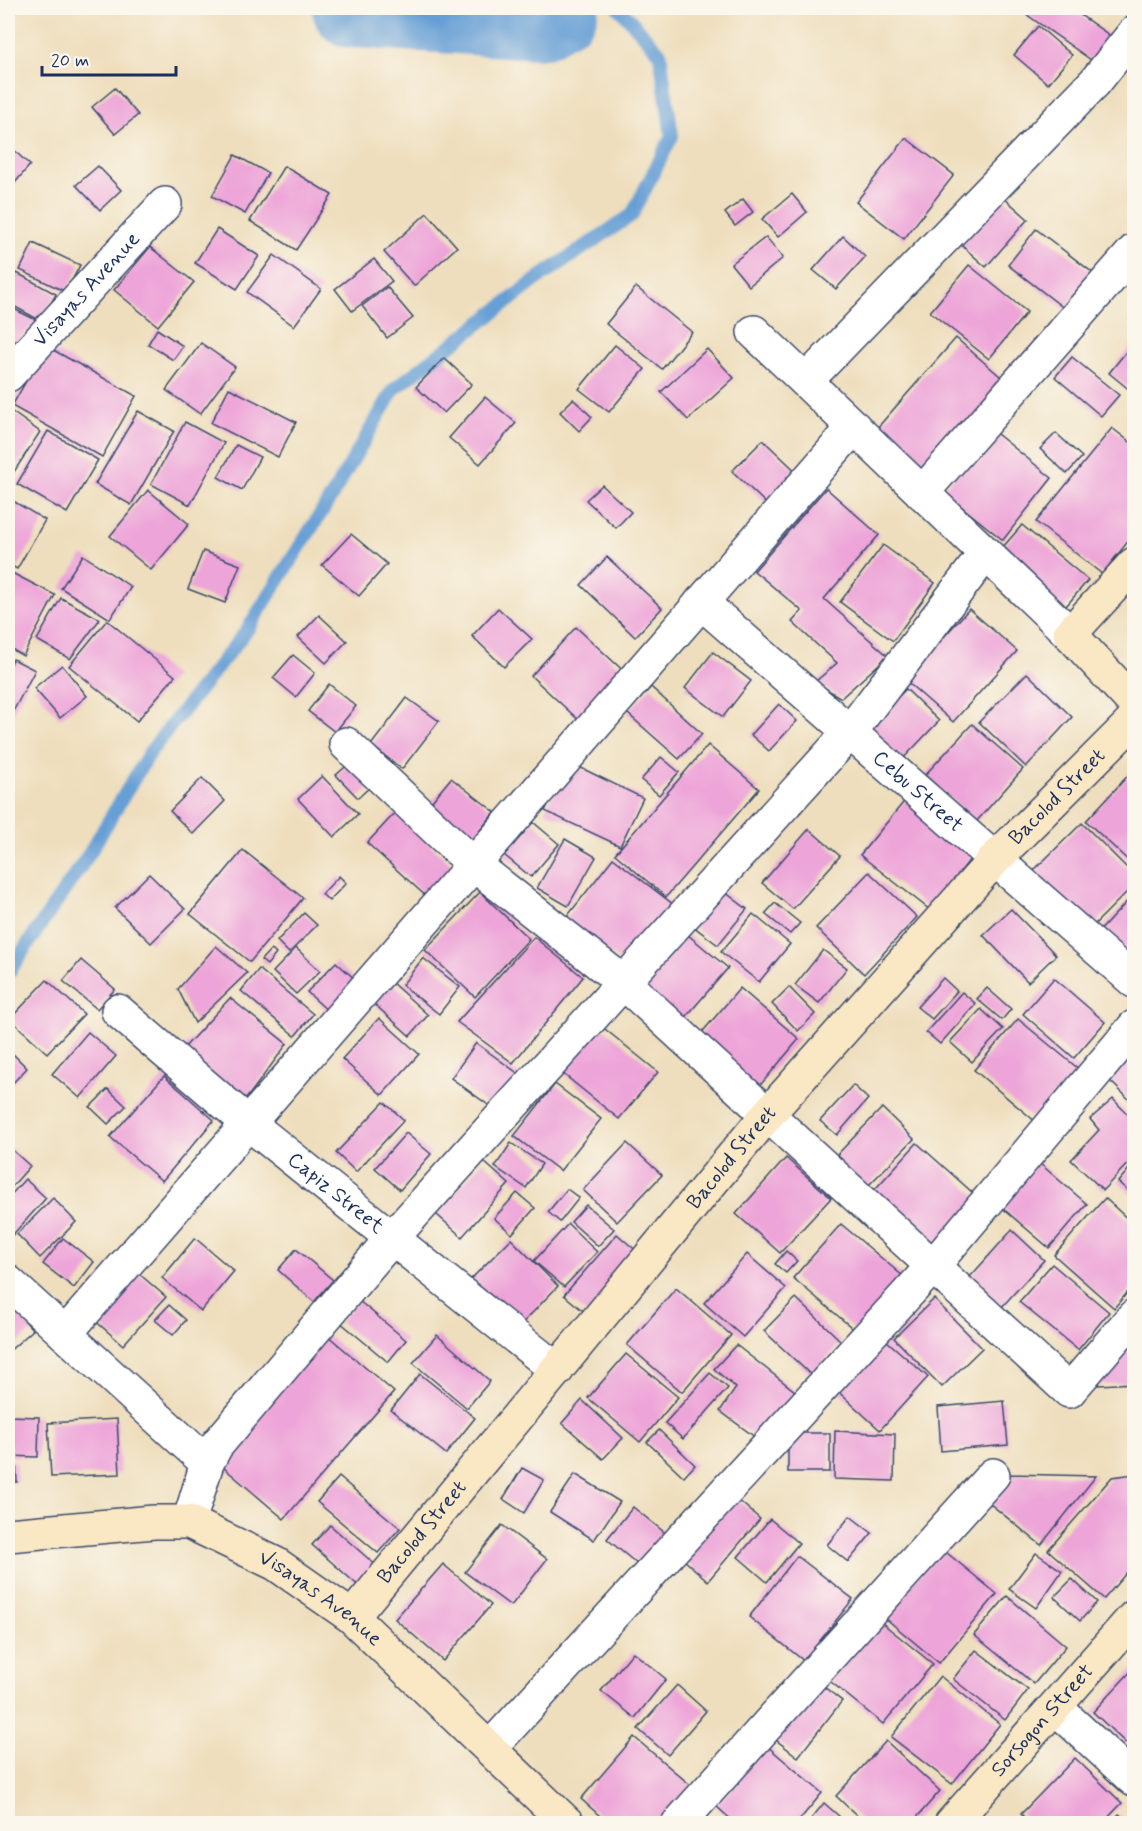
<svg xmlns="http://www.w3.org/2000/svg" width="1142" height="1831" viewBox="0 0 1142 1831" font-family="Mynerve,sans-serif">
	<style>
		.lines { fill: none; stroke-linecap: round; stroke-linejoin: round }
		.stream { stroke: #669fd5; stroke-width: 14 }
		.river { stroke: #669fd5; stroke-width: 80 }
		.building { fill: #eda4d8 }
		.street-casing { stroke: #3b496c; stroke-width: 36 }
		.secondary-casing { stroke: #3b496c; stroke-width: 36 }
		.street { stroke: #fff; stroke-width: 33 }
		.secondary { stroke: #fae7c3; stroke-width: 33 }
		.labels { text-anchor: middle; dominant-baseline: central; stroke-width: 5; stroke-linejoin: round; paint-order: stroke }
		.street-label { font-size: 21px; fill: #1b2f5e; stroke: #fbf7ec }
	</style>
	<rect width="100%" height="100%" fill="#fbf7ec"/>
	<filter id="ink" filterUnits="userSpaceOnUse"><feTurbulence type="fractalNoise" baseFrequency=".0167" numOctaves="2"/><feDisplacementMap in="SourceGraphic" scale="12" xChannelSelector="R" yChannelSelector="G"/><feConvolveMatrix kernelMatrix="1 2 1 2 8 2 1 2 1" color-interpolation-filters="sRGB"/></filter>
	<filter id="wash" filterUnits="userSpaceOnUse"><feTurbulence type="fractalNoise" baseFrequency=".008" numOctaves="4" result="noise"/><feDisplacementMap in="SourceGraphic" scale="24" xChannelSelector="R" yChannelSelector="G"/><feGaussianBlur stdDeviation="1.35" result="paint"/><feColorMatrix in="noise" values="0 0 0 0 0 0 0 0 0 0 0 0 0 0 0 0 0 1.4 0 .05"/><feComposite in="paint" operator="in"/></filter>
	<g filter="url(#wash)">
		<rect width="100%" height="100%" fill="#eedebd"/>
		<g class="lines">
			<path class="stream" d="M8,973L87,857L150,752L247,630L333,494L394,389L540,277L632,215L672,136L660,53L619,8"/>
			<path class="river" d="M352,8L540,19L559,8"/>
		</g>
		<g id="blocks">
			<g class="building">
				<path d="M1026,8H1070L1112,37L1094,62L1023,12Z"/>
				<path d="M1038,26L1072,55L1048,84L1014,55Z"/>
				<path d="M115,88L138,115L115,134L92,107Z"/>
				<path d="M906,138L954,175L904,239L856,202Z"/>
				<path d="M8,145L30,165L8,191Z"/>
				<path d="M235,155L268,173L245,214L212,196Z"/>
				<path d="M98,166L121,190L100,210L76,185Z"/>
				<path d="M284,166L332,195L296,250L250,221Z"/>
				<path d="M995,190L1028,219L986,267L952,237Z"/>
				<path d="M792,194L807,212L778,237L762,219Z"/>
				<path d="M743,199L753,212L735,226L725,213Z"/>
				<path d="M427,213L457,247L414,286L384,252Z"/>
				<path d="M217,229L259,256L237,289L195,263Z"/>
				<path d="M1036,229L1093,273L1065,309L1008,265Z"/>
				<path d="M843,236L865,257L836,289L813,270Z"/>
				<path d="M766,237L783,258L749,286L731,264Z"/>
				<path d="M33,243L80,265L66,292L20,270Z"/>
				<path d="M150,247L194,282L158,326L114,290Z"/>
				<path d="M274,255L321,289L294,326L247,292Z"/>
				<path d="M374,259L392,281L352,311L335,289Z"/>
				<path d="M969,265L1027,312L989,359L930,312Z"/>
				<path d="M17,273L56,294L41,321L8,303V281Z"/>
				<path d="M387,287L413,318L387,338L362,306Z"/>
				<path d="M636,287L692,332L662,369L606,324Z"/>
				<path d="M8,306L38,321L8,349Z"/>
				<path d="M157,329L183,346L173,360L148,344Z"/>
				<path d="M956,338L1008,383L922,480L871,435Z"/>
				<path d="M1134,342V389L1132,392L1109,373Z"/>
				<path d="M201,343L235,367L200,414L166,390Z"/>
				<path d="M615,345L645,369L609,412L579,389Z"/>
				<path d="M46,346L136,396L102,457L12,406Z"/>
				<path d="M707,349L734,378L688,420L661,392Z"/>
				<path d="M1072,357L1119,395L1101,416L1055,377Z"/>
				<path d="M444,358L472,384L444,413L416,387Z"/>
				<path d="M229,388L296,422L278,457L211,423Z"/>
				<path d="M485,397L516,423L480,464L449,438Z"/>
				<path d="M573,399L592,417L579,431L560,412Z"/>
				<path d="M8,409L40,432L8,481Z"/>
				<path d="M138,411L174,431L131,505L95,484Z"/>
				<path d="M185,422L224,443L190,505L151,484Z"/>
				<path d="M1112,428L1134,445V534L1102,574L1036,522Z"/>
				<path d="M992,430L1052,478L1003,540L942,491Z"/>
				<path d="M48,431L98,460L67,513L17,484Z"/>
				<path d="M1056,433L1082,457L1067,474L1040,449Z"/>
				<path d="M763,440L806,481L775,512L732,471Z"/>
				<path d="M236,445L260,457L242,490L218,477Z"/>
				<path d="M602,485L631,512L616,528L586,500Z"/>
				<path d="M826,488L879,535L824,599L888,656L841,698L815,682L837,663L792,622L802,611L754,571Z"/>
				<path d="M148,490L189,524L151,570L110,536Z"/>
				<path d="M8,498L45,520L17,569L8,564Z"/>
				<path d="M1022,525L1088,580L1062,611L996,555Z"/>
				<path d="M351,534L387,564L359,596L322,565Z"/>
				<path d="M883,545L935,583L893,641L840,602Z"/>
				<path d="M203,551L240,565L225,603L188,589Z"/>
				<path d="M83,555L131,587L110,619L61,588Z"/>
				<path d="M607,557L662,608L635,637L581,585Z"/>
				<path d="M12,573L55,595L23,656L8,647V582Z"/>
				<path d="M61,598L100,619L70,659L37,640Z"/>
				<path d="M498,608L532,639L504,667L472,636Z"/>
				<path d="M969,609L1017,651L953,722L905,680Z"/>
				<path d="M319,615L347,641L326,663L298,637Z"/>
				<path d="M107,620L175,676L137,721L69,666Z"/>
				<path d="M576,627L629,676L584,725L531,676Z"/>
				<path d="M713,652L751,681L723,717L685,688Z"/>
				<path d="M293,655L315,673L296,697L273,678Z"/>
				<path d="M13,659L35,670L8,721V669Z"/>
				<path d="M62,665L87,696L60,718L34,688Z"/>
				<path d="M1027,673L1072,717L1026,767L979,722Z"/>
				<path d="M329,684L356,706L335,732L308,711Z"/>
				<path d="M651,687L702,734L679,759L627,713Z"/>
				<path d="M906,689L939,721L897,765L863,732Z"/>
				<path d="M407,698L439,721L402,769L371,745Z"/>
				<path d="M779,704L797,721L769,751L751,735Z"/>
				<path d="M972,724L1023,769L976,822L925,775Z"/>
				<path d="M708,745L759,789L666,897L615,854Z"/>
				<path d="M661,757L679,772L659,795L641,780Z"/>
				<path d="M351,762L372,785L358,798L336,775Z"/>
				<path d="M569,762L643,798L620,846L545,811Z"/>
				<path d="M1134,769V866L1086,821Z"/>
				<path d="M322,776L358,814L334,837L298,799Z"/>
				<path d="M202,778L225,801L193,834L170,811Z"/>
				<path d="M451,778L495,812L472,840L428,806Z"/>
				<path d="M907,798L975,853L930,910L860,855Z"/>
				<path d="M395,813L457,869L429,899L367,843Z"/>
				<path d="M533,822L559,844L531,877L504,855Z"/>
				<path d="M1082,823L1134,875V885L1090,929L1032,872Z"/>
				<path d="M809,829L840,856L793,909L762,883Z"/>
				<path d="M565,839L596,857L568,906L537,888Z"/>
				<path d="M243,850L303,898L250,962L190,914Z"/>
				<path d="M613,858L674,905L626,966L565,919Z"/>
				<path d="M869,872L917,917L864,974L816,928Z"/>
				<path d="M149,874L185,909L151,943L115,908Z"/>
				<path d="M339,876L346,883L329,901L322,894Z"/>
				<path d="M717,886L747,909L718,945L689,923Z"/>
				<path d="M480,892L529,939L475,997L425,950Z"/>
				<path d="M1134,894V971L1096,935Z"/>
				<path d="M775,903L800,923L790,934L765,914Z"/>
				<path d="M1011,909L1056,955L1028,982L983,935Z"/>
				<path d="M304,913L317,925L289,953L277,941Z"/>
				<path d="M753,914L790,944L759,982L721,952Z"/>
				<path d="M682,930L728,968L679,1025L634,986Z"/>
				<path d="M534,937L583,977L513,1063L457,1022Z"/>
				<path d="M216,946L247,973L195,1023L178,989Z"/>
				<path d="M296,948L320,971L296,994L273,972Z"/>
				<path d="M271,949L276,954L267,965L261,960Z"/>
				<path d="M823,950L847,968L819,1003L795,985Z"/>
				<path d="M423,958L460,987L439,1014L402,985Z"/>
				<path d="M81,960L115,989L97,1009L63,981Z"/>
				<path d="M336,962L358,982L330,1013L307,992Z"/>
				<path d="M259,969L313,1014L295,1036L241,991Z"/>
				<path d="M943,978L957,991L932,1019L917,1007Z"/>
				<path d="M1054,978L1105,1022L1074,1058L1023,1014Z"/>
				<path d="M47,980L84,1014L47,1053L10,1019Z"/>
				<path d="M391,982L428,1015L410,1036L372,1002Z"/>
				<path d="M789,987L815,1014L798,1031L772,1004Z"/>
				<path d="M740,988L799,1039L752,1095L692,1044Z"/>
				<path d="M987,988L1011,1009L1002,1020L977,999Z"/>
				<path d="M962,992L976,1004L940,1044L926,1032Z"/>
				<path d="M230,998L287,1044L243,1103L183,1049Z"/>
				<path d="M981,1009L1003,1029L972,1062L950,1042Z"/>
				<path d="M379,1018L419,1054L382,1095L342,1059Z"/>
				<path d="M1018,1019L1080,1070L1036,1122L974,1070Z"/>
				<path d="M595,1021L658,1072L619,1119L556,1068Z"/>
				<path d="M88,1032L116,1056L80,1098L52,1074Z"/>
				<path d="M476,1043L523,1077L498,1112L451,1078Z"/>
				<path d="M8,1049L27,1068L8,1088Z"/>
				<path d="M1134,1050V1104L1107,1078Z"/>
				<path d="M164,1076L214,1120L162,1181L110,1137Z"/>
				<path d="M555,1084L601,1119L560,1171L514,1136Z"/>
				<path d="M853,1085L868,1099L837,1135L820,1121Z"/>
				<path d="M108,1089L126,1106L108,1124L90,1107Z"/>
				<path d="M1113,1099L1134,1121V1157L1103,1190L1071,1160L1099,1130L1090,1119Z"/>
				<path d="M384,1102L404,1120L356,1172L336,1153Z"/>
				<path d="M882,1108L914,1139L863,1191L831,1161Z"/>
				<path d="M406,1133L431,1154L400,1190L375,1168Z"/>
				<path d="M511,1143L542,1164L526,1188L495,1167Z"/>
				<path d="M627,1143L662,1175L617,1222L583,1190Z"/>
				<path d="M917,1143L982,1201L933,1255L868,1197Z"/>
				<path d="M8,1146L30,1166L8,1191Z"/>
				<path d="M786,1158L831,1198L780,1253L736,1214Z"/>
				<path d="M483,1161L509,1184L462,1237L436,1214Z"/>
				<path d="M1038,1162L1087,1204L1049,1248L1000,1206Z"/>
				<path d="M1134,1163V1196L1118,1182Z"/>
				<path d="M25,1179L46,1198L8,1240V1198Z"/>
				<path d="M567,1189L579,1198L560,1222L548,1212Z"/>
				<path d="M517,1193L535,1208L512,1234L494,1218Z"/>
				<path d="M53,1198L76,1222L40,1258L17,1234Z"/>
				<path d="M1105,1198L1134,1225V1285L1114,1308L1054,1255Z"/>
				<path d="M586,1205L614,1229L598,1246L571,1222Z"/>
				<path d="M568,1224L597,1252L564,1287L534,1261Z"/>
				<path d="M841,1224L904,1277L857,1332L793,1278Z"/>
				<path d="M1012,1230L1044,1260L1001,1308L969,1278Z"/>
				<path d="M617,1234L640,1254L588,1315L564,1295Z"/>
				<path d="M63,1238L94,1262L74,1288L43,1264Z"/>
				<path d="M195,1238L234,1271L201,1311L162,1278Z"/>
				<path d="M511,1239L558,1286L514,1332L466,1284Z"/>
				<path d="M296,1249L333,1280L314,1302L278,1270Z"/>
				<path d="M786,1251L797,1261L786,1273L775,1264Z"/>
				<path d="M747,1254L786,1288L743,1337L704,1303Z"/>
				<path d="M1052,1264L1109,1312L1078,1350L1019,1302Z"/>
				<path d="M129,1265L166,1297L123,1345L85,1312Z"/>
				<path d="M676,1288L731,1335L682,1392L627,1345Z"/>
				<path d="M796,1298L842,1342L811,1375L764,1331Z"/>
				<path d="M934,1299L982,1348L942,1387L894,1338Z"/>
				<path d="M358,1300L406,1340L388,1362L340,1322Z"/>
				<path d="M169,1305L186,1320L173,1335L155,1320Z"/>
				<path d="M12,1306L33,1330L8,1352V1310Z"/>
				<path d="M879,1334L928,1377L880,1430L832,1386Z"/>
				<path d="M327,1335L394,1392L284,1519L217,1462Z"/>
				<path d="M437,1335L490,1381L467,1408L413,1363Z"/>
				<path d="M1134,1335V1383L1082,1386Z"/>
				<path d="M736,1345L796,1392L759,1440L720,1411L736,1388L714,1369Z"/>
				<path d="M626,1354L678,1397L640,1442L588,1398Z"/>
				<path d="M710,1373L728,1388L683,1439L665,1423Z"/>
				<path d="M420,1374L475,1418L446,1454L391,1410Z"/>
				<path d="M582,1400L623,1438L603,1459L562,1423Z"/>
				<path d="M1004,1401L1008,1445L941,1451L938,1407Z"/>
				<path d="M8,1416L39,1417L38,1457L8,1456Z"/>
				<path d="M117,1419L120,1474L51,1477L48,1423Z"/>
				<path d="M659,1430L695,1465L684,1477L647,1442Z"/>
				<path d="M835,1431L895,1434L894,1481L834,1479Z"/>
				<rect x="788" y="1433" width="42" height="39"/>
				<path d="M8,1461H16L17,1482H8Z"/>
				<path d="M522,1468L544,1480L524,1513L503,1499Z"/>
				<path d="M575,1474L620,1502L594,1540L550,1512Z"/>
				<path d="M1005,1474L1096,1476L1041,1545L984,1499Z"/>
				<path d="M1134,1474V1564L1104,1599L1048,1550L1112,1477Z"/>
				<path d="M339,1477L400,1528L378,1553L317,1502Z"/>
				<path d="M736,1498L760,1519L708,1581L684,1560Z"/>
				<path d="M633,1507L669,1536L642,1568L607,1539Z"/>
				<path d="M850,1516L872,1533L848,1562L827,1545Z"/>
				<path d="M770,1519L799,1543L767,1582L738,1557Z"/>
				<path d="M330,1525L379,1568L361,1588L312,1545Z"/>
				<path d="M502,1525L547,1559L511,1606L465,1572Z"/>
				<path d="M941,1548L997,1594L939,1663L884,1617Z"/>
				<path d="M1036,1553L1062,1571L1036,1608L1009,1589Z"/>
				<path d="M797,1556L853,1599L804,1661L749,1617Z"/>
				<path d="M443,1564L491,1605L443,1661L395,1619Z"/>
				<path d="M1072,1579L1097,1602L1080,1621L1054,1597Z"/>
				<path d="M1007,1596L1066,1646L1034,1684L974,1635Z"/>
				<path d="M876,1618L933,1664L883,1724L826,1678Z"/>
				<path d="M976,1650L1028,1690L1005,1720L953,1679Z"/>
				<path d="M633,1652L666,1679L635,1718L601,1691Z"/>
				<path d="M1133,1669L1134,1670V1751L1093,1712Z"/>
				<path d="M940,1676L1000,1724L952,1784L891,1737Z"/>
				<path d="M819,1683L842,1701L798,1757L776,1740Z"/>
				<path d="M677,1685L706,1711L668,1755L638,1729Z"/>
				<path d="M634,1737L695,1789L665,1824H609L581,1799Z"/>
				<path d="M886,1741L940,1791L911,1824H866L836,1796Z"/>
				<path d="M767,1746L822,1793L796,1824H736L716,1806Z"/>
				<path d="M1075,1758L1122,1803L1102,1824H1031L1021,1814Z"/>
				<path d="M824,1803L848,1824H807Z"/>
				<path d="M1119,1814L1130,1824H1110Z"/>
			</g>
		</g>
	</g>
	<g filter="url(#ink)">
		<use href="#blocks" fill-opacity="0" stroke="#3b496c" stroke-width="1.5"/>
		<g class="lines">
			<defs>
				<g id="street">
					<path d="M754,332L1070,634"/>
					<path id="s1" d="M8,375L165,204"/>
					<path d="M806,381L1095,82L1134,33"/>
					<path d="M922,493L1134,251"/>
					<path id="s2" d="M701,602L1134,981"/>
					<path d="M346,744L473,864L623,982L1069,1391L1134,1316"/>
					<path id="s3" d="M118,1011L248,1123L557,1370"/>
					<path d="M8,1282L207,1463"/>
					<path d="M65,1334L854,427"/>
					<path d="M189,1522L207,1463L216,1446L392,1238L850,732L985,554"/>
					<path d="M1055,1707L1134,1780"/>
					<path d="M490,1748L933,1266L1134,1027"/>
					<path d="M678,1824L993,1475"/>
				</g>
				<g id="secondary">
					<path d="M1134,564L1070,634L1134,703"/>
					<path id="s4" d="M8,1535L154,1522H189L276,1564L352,1617L568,1824"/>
					<path id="s5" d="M352,1617L767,1115L995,859L1134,720"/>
					<path id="s6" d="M951,1824L1134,1617"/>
				</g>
			</defs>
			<use href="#street" class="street-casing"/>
			<use href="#secondary" class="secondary-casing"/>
			<use href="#street" class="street"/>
			<use href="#secondary" class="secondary"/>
		</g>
	</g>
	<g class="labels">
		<g class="street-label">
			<text stroke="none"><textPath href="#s1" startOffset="116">Visayas Avenue</textPath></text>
			<text stroke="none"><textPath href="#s2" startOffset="288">Cebu Street</textPath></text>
			<text stroke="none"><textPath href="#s5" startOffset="1082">Bacolod Street</textPath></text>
			<text stroke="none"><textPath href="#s5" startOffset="596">Bacolod Street</textPath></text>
			<text stroke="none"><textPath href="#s3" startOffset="284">Capiz Street</textPath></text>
			<text stroke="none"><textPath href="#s5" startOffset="110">Bacolod Street</textPath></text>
			<text stroke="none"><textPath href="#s4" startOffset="334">Visayas Avenue</textPath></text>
			<text stroke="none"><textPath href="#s6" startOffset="138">Sorsogon Street</textPath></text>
		</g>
	</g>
	<rect width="1142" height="1831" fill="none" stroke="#fbf7ec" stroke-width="30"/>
	<path d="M42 66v9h134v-9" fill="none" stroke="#1b2f5e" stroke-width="3"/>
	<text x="51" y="66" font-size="18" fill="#1b2f5e" stroke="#fbf7ec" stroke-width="4.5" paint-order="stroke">20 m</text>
</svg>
